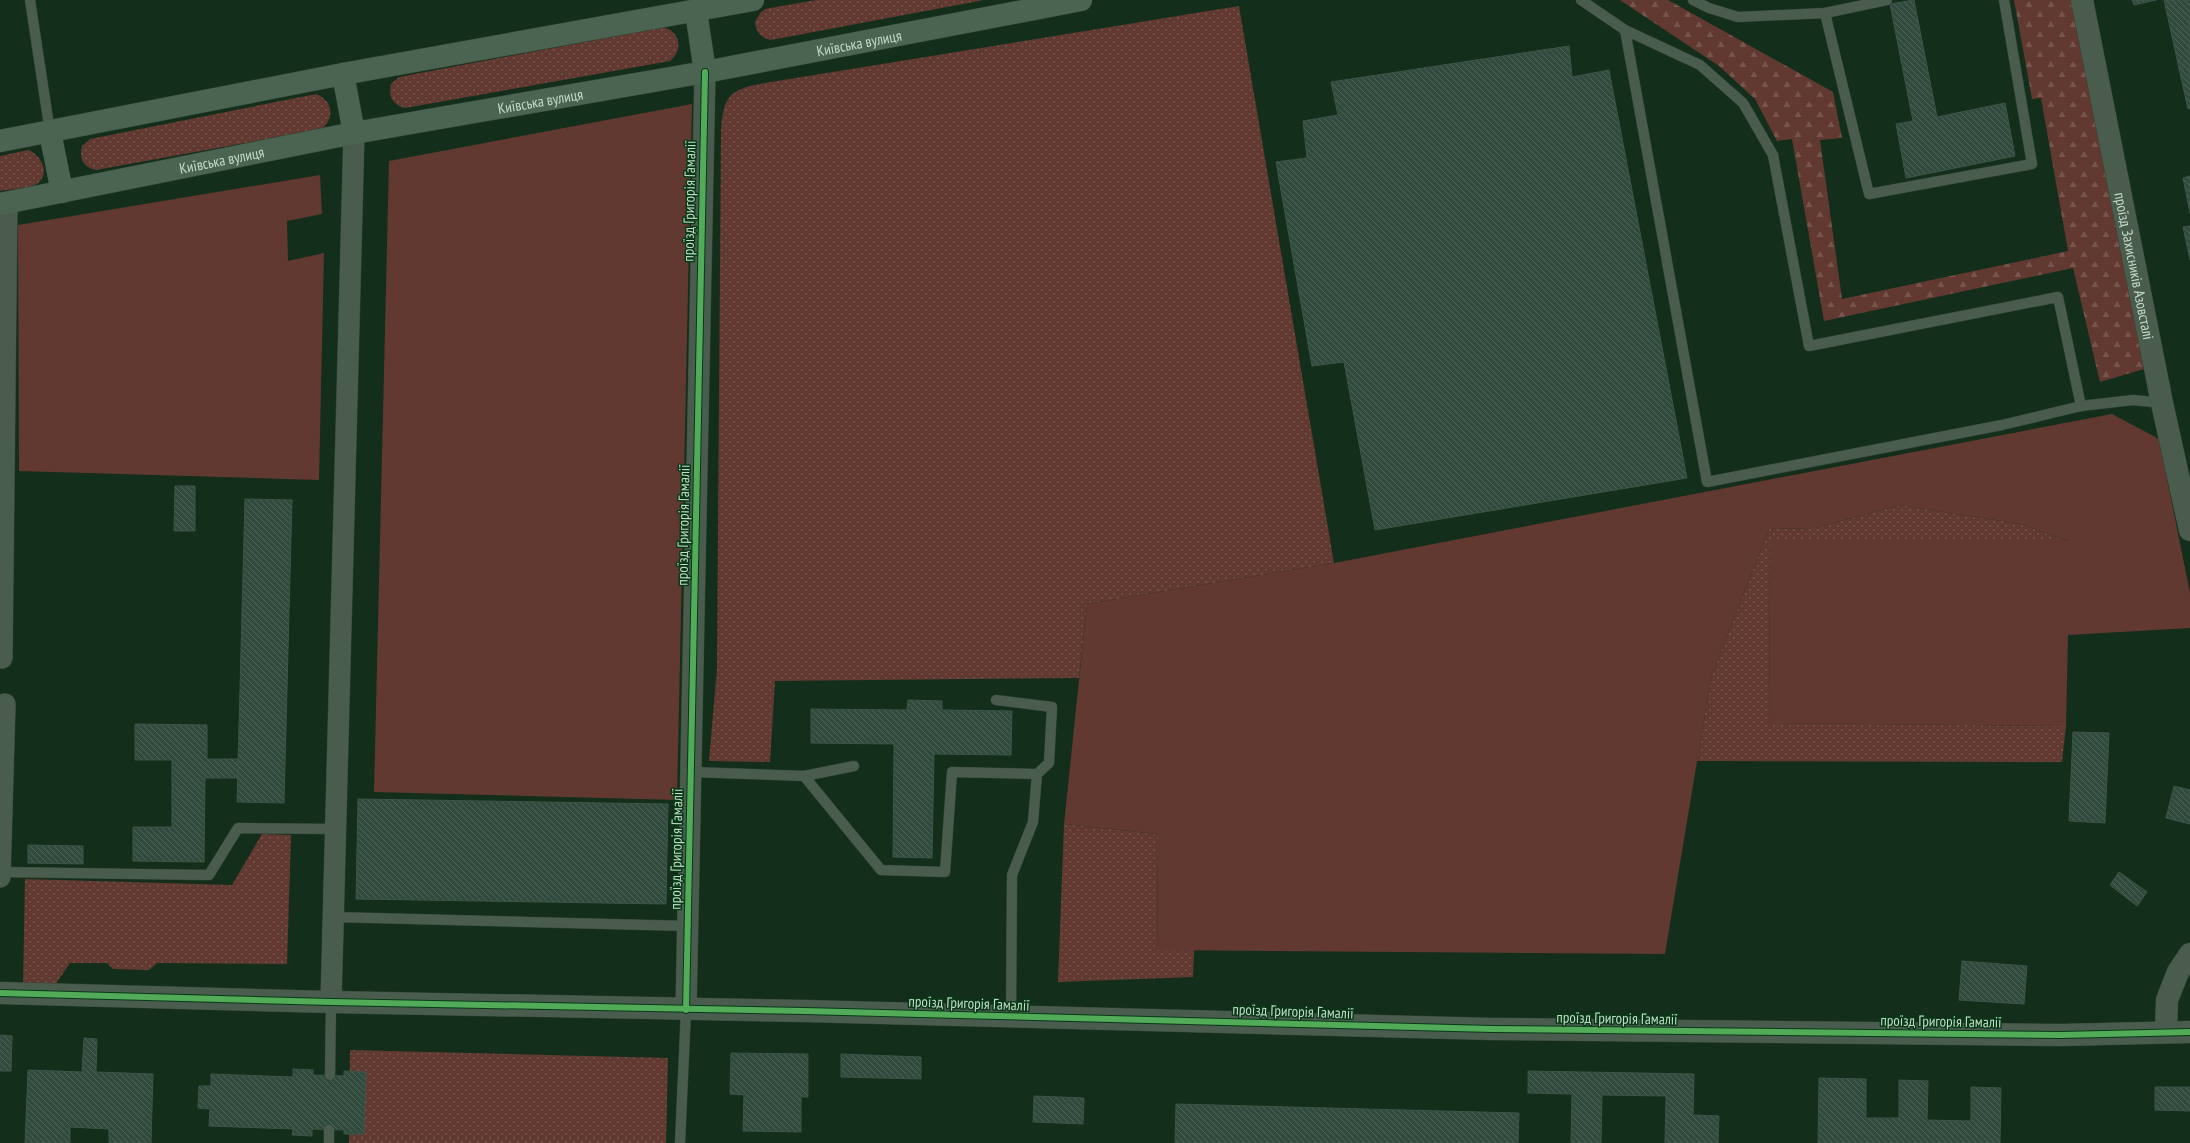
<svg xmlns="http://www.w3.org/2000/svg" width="2190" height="1143" viewBox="0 0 2190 1143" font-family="'PT Sans Narrow',sans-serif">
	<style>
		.grass { fill: url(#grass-dots) }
		.forest { fill: url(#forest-firs) }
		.park { fill: #613931; fill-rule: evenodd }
		.building { fill: url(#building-back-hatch); stroke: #3c5548 }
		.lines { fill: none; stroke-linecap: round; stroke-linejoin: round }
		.service-casing { stroke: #324537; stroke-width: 11 }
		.minor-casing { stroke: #324537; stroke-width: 22 }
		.tertiary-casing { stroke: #324537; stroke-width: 23 }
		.primary-casing { stroke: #324537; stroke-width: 23 }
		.service { stroke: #4a5c4e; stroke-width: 10 }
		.minor { stroke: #4a5c4e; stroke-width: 21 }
		.tertiary { stroke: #4a5c4e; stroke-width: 22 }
		.primary { stroke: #4b6451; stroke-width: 22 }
		.cycleway-casing { stroke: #083917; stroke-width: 8 }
		.cycleway { stroke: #51ab58; stroke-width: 6 }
		.labels { text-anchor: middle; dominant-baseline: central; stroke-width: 3; stroke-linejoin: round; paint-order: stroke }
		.street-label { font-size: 15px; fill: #c3dbc6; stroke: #083917 }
	</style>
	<defs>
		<pattern id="grass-dots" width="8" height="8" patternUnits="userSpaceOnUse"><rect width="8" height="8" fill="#613931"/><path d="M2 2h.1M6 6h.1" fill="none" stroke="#76554d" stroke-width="1.8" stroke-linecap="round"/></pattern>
		<pattern id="forest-firs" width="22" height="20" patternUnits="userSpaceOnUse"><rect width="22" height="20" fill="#613931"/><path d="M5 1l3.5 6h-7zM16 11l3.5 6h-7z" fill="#76554d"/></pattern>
		<pattern id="building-back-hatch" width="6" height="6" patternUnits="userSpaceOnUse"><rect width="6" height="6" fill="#304a3d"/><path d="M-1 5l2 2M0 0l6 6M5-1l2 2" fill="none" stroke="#4c6458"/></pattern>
	</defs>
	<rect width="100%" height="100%" fill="#132e1b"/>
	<g class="grass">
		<path d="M816,0H984L771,40C761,38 756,32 755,22L761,12L765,9Z"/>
		<path d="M1239,6L1334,563L1087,604L1079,678L775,681L770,762L709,761L717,668L721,132C723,95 730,89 765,83Z"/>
		<path d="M664,27C681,33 683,50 670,61L405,108C393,105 388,97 391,84L399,77Z"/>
		<path d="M316,94C333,101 335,117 322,129L96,170C83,167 79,159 82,146L90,139Z"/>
		<path d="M28,150C42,155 52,176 35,185C26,189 10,189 0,191V156Z"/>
		<path d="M1900,505L2021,524L2070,542L1770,541L1769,723L2066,726L2062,762L1697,761L1711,677L1769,529L1815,528Z"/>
		<path d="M1064,824L1158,834L1157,950H1194L1193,977L1058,982Z"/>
		<path d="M262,834L291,835L287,964L157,963L149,970L113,969L107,963H70L55,985L23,984L25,879L232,885Z"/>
		<path d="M350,1050L668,1058L666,1143H349Z"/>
	</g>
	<path class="forest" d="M1620,0H1668L1833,92L1842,138L1820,140L1842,299L2068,251L2041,98L2032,99L2014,0H2073L2144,369L2100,382L2073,268L1824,321L1792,139L1777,141L1755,99L1719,66Z"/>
	<g class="park">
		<path d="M692,104L677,800L374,792L389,161Z"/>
		<path d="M320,175L324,253L319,480L19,471L18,225ZM322,214L324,253L288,261L287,221Z"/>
		<path d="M2112,414L2159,439L2190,593V628L2068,635L2066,726L1769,723L1770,541H2068L2021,524L1900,505L1815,528L1769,529L1711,677L1665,954L1157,950L1158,834L1064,824L1087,604L1334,563Z"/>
	</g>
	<g class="building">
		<path d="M1914,0L1937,117L2005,103L2015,156L1906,178L1896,124L1913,121L1890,4Z"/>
		<path d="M2132,0H2156L2134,5Z"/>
		<path d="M2164,0H2190V108L2188,109Z"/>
		<path d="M1569,46L1572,77L1609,70L1687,478L1375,530L1344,362L1312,366L1276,162L1307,158L1303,121L1338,115L1331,82Z"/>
		<path d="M2190,176V213L2183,178Z"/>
		<path d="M2190,226V260L2183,227Z"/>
		<path d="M175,486H195V531H174Z"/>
		<path d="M245,499L292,500L284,803L237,802Z"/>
		<path d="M908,700L942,701V710L1012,711L1011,755L934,754L932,858L893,857L894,744L811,743V709L907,710Z"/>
		<path d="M135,724L207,725V759H238V778H205L204,862L133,861V827H172V760H135Z"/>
		<path d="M2073,732L2109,733L2105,823L2069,821Z"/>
		<path d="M2174,786L2190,790V824L2166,818Z"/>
		<path d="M358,799L668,804L666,904L356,899Z"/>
		<path d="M28,845L83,846V864L28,863Z"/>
		<path d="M2119,872L2147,892L2137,906L2110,885Z"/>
		<path d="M1962,961L2027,966L2024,1004L1959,1000Z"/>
		<path d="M0,1035L12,1036L11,1071H0Z"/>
		<path d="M84,1038L97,1039L96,1072L153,1074L151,1143H109V1129L70,1127V1143H25L28,1070L82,1072Z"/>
		<path d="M731,1053L808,1054V1097H801V1132L743,1131L744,1095L730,1094Z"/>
		<path d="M841,1054L921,1057V1079L841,1077Z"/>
		<path d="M293,1069L313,1070V1075L344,1076V1071L366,1072L364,1134H344V1130L312,1129V1136L292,1135L293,1129L209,1126L210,1109L198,1108L199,1086H211V1074L293,1077Z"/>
		<path d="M1528,1071L1694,1074L1693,1115L1719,1116L1718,1143H1665L1666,1096L1602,1095L1601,1143H1571L1572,1094L1528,1093Z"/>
		<path d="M1819,1078L1866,1079V1118H1899V1080L1928,1081L1927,1120L1971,1121V1087L2001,1088L2000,1143H1818Z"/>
		<path d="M2155,1087H2190V1111L2155,1110Z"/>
		<path d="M1034,1096L1084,1098L1083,1124L1033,1122Z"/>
		<path d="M1176,1104L1519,1113L1518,1143H1175Z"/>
	</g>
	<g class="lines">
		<defs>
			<g id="service">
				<path d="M30,0L50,132"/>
				<path d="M1581,0L1625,30L1700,65L1743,103L1773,155L1809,346L2058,297L2081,406"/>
				<path d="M1693,0L1709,8L1738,17L1825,13L1887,0"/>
				<path d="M1825,13L1869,194L2032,164L2004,0"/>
				<path d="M1625,30L1707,482L2002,425L2081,406L2133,400L2162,403"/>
				<path d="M996,700L1052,707L1049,763L1037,774L1033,822L1012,875L1011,1017"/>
				<path d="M691,772L804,776L881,870L945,872L952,772L1037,774"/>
				<path d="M804,776L854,766"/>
				<path d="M0,872L209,875L238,828L335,829"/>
				<path d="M333,917L688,926"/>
				<path d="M330,1075L331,1002"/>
				<path d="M329,1143V1130"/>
				<path d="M680,1143L686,1010"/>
			</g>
			<g id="minor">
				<path d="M2,658L7,202"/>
				<path d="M0,877L5,704"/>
				<path d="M331,1002L354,133"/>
				<path d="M686,1010L705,72"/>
			</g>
			<g id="tertiary">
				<path id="s1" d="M2082,0L2162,403L2190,530"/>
				<path d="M0,993L331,1002L805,1011L1492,1029L2061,1035L2190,1032"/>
				<path d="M2166,1032L2167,1000L2178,972L2190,954"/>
			</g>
			<g id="primary">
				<path d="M696,11L705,72"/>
				<path d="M343,74L354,133"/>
				<path d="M50,132L62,192"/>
				<path d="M0,141L343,74L753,0"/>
				<path id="s2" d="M0,204L354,133L705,72L1081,0"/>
			</g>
		</defs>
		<use href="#service" class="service-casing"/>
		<use href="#minor" class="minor-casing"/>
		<use href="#tertiary" class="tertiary-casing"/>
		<use href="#primary" class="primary-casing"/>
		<use href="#service" class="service"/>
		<use href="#minor" class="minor"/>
		<use href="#tertiary" class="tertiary"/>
		<use href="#primary" class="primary"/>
		<defs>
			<g id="cycleway">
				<path d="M0,993L331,1002L805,1011L1492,1029L2061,1035L2190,1032"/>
				<path d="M686,1010L705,72"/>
			</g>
		</defs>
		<use href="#cycleway" class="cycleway-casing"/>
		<use href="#cycleway" class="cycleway"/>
	</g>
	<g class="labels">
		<g class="street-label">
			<text stroke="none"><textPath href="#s2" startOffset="874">Київська вулиця</textPath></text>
			<text stroke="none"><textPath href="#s2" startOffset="550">Київська вулиця</textPath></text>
			<text stroke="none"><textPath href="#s2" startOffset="226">Київська вулиця</textPath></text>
			<text transform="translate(689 201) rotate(-89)">проїзд Григорія Гамалії</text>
			<text stroke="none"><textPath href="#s1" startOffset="271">проїзд Захисників Азовсталі</textPath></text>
			<text transform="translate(683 525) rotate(-89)">проїзд Григорія Гамалії</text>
			<text transform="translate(676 849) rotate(-89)">проїзд Григорія Гамалії</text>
			<text transform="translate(969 1003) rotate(2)">проїзд Григорія Гамалії</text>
			<text transform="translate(1293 1011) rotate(2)">проїзд Григорія Гамалії</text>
			<text transform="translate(1617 1018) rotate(1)">проїзд Григорія Гамалії</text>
			<text transform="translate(1941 1021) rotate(1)">проїзд Григорія Гамалії</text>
		</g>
	</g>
</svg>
